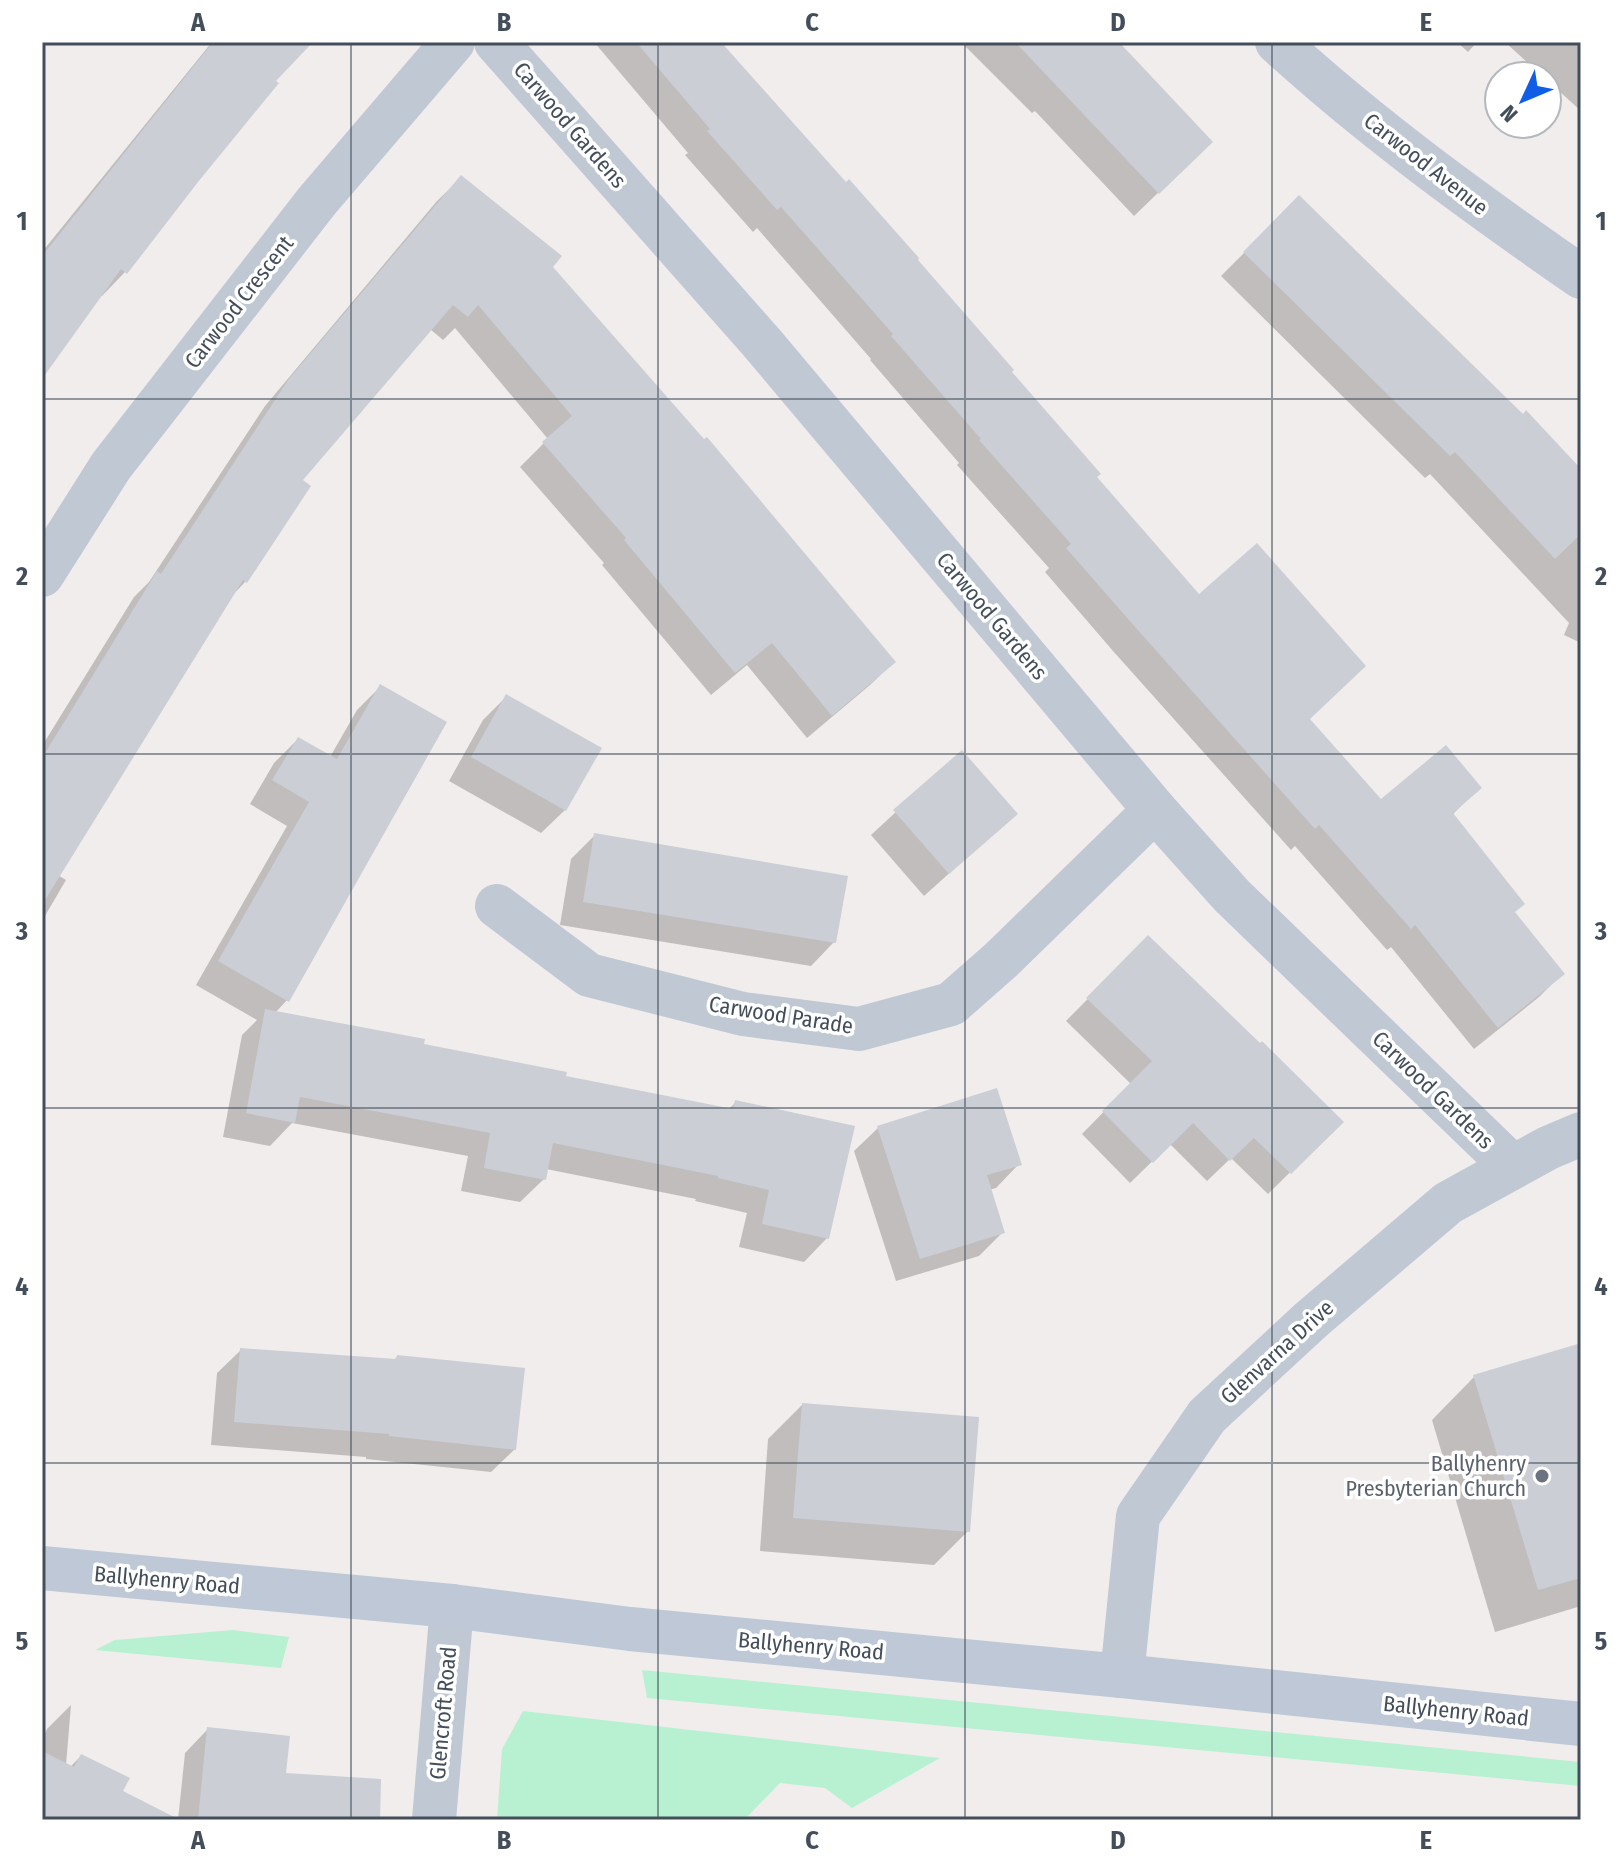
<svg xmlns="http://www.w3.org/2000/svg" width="1623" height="1862" viewBox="0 0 1623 1862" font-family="'Fira Sans Condensed',sans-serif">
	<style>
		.grass { fill: #b8f1d2 }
		.shadow { fill: #0003 }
		.building { fill: #cbced5 }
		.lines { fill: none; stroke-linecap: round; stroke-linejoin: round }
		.minor { stroke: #bfc8d3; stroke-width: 44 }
		.secondary { stroke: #bec8d7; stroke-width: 44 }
		.grid { fill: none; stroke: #444e5b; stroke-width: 2; stroke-opacity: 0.55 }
		.worship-dot { fill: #6b7280; stroke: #fff; stroke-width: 3 }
		.labels { text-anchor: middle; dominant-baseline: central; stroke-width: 7; stroke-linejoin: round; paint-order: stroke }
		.street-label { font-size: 22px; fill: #444e5b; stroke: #fff }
		.worship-label { font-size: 22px; fill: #5b616d; stroke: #fff; text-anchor: end }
		.neatline { fill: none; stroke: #444e5b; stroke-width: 3 }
		.grid-label { font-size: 26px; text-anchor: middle; font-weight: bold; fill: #444e5b }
	</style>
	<rect width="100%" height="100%" fill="#f0edec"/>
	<g class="grass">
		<path d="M233,1630L289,1637L281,1668L95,1650L115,1640Z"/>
		<path d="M642,1670L1581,1762V1786L647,1698Z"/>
		<path d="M523,1711L940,1758L852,1808L825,1788L780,1783L744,1820H497L502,1749Z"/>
	</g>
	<g class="shadow">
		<path d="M212,42H309L274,81L125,272L102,296L100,294L42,375V252Z"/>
		<path d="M594,42H722L720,44L1009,372L1095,477L1380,802L1479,788L1452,815L1513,913L1562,974L1539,997L1474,1049L1391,947L1387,950L1295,846L1291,850L1113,651L1045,572L1049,568L957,465L959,463L870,360L871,359L757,228L753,232L685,155L688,153Z"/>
		<path d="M961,42H1111L1187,165L1134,216L1035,111L1032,113Z"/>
		<path d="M1457,42H1477L1468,52Z"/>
		<path d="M1505,42H1581V111L1547,80V76H1542Z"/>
		<path d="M461,178L550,267L894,662L870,685L807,738L747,665L711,695L602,565L604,563L520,467L548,439L455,328L443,340L430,329L300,481L246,581L229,599L58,875L66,880L42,921V746L134,597L149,582L265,406L437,201Z"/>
		<path d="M1299,198L1581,472V643L1564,635L1569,623L1430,474L1425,478L1221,276Z"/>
		<path d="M380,687L287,1000L275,1013L564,1077L728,1110L736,1102L827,1238L804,1262L739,1247L747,1213L695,1201L696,1199L546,1169L544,1179L520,1202L461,1191L468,1156L292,1123L270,1146L223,1137L242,1035L257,1020L196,985L287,826L250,804L274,763L298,739L330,757L357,710Z"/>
		<path d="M506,697L565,810L541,833L449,781L483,720Z"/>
		<path d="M961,752L1015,814L924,896L871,835Z"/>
		<path d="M595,835L834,942L811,966L560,925L571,859Z"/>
		<path d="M1148,938L1341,1122L1268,1194L1231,1158L1207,1181L1170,1144L1130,1183L1082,1134L1131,1084L1066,1021Z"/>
		<path d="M878,1128L1019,1164L996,1188L989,1190L1003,1232L979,1256L896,1281L854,1151Z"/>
		<path d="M1581,1345V1606L1495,1632L1432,1420L1474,1377Z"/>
		<path d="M241,1350L393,1361L397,1357L515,1449L491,1472L366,1459V1457L211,1445L217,1373Z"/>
		<path d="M802,1405L968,1531L934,1565L760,1551L768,1439Z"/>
		<path d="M71,1705L66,1765L70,1767L81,1756L106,1820H42V1739L47,1729Z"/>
		<path d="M208,1729L284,1775L320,1820H178L185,1753Z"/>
	</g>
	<g class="building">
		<path d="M213,42H313L276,81L279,83L198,182L127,274L121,269L42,379V256Z"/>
		<path d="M636,42H721L846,182L849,179L919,258L918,260L1014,370L1012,372L1101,474L1097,477L1199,594L1257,543L1366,666L1310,719L1381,799L1446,745L1482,788L1453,813L1525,904L1515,912L1565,974L1498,1028L1415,925L1411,929L1319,825L1315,829L1136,628L1066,548L1071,544L979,440L981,439L891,336L893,334L781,207L777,210L707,131L710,129Z"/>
		<path d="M1015,42H1119L1213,142L1159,194Z"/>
		<path d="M461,175L562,256L553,267L704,439L707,437L896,662L832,716L772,643L735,673L624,540L626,538L542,442L572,416L478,305L468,317L453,305L303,480L311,486L247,583L243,580L42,905V758L157,571L161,574L288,380Z"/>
		<path d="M1299,195L1523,414L1526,410L1581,469V534L1555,559L1455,452L1450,456L1243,252Z"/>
		<path d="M380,684L447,722L289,1002L218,961L309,802L272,780L298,737L337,759Z"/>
		<path d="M506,694L602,748L566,811L471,757Z"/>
		<path d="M962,750L1018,814L949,874L893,810Z"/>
		<path d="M594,833L848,876L836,943L583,902Z"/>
		<path d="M1148,935L1260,1043L1262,1041L1344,1122L1291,1174L1254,1138L1230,1161L1193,1123L1153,1163L1102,1111L1152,1061L1086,998Z"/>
		<path d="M265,1009L425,1039L424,1044L567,1072L566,1076L733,1109L735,1100L855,1126L829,1239L762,1224L769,1190L718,1178V1176L553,1143L546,1180L484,1168L490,1133L300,1097L295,1123L246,1113Z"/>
		<path d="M997,1088L1022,1165L987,1175L1005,1233L920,1259L877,1126Z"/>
		<path d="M1581,1343V1578L1538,1590L1473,1375Z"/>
		<path d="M240,1348L396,1359L397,1355L525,1368L516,1450L389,1436V1434L234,1422Z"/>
		<path d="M802,1403L979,1417L970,1532L793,1518Z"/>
		<path d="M207,1727L290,1736L286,1773L381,1779L380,1820H198Z"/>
		<path d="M42,1751L74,1767L81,1754L130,1778L123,1791L180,1820H42Z"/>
	</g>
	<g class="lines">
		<g class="minor">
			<path d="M496,42L762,343L1155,810L1232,896L1513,1167"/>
			<path d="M1277,42C1372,129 1476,204 1581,277"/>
			<path d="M42,575L111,466L317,201L453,42"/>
			<path d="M497,906L589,975L743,1014L859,1029L951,1004L1001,960L1155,810"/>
			<path d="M1122,1676L1138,1516L1207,1416L1312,1319L1448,1203L1548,1148L1581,1134"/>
			<path d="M434,1820L452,1606"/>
		</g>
		<path class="secondary" d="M42,1568L452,1606L630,1629L1122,1676L1581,1724"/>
	</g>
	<path class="grid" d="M351,42V1820M658,42V1820M965,42V1820M1272,42V1820M42,399H1581M42,754H1581M42,1108H1581M42,1463H1581"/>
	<circle class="worship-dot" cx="1542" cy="1476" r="8"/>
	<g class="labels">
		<g class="street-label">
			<text transform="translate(570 125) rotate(49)">Carwood Gardens</text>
			<text transform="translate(1426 164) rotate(38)">Carwood Avenue</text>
			<text transform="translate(239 302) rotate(-52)">Carwood Crescent</text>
			<text transform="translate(992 616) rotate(50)">Carwood Gardens</text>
			<text transform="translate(781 1015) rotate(9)">Carwood Parade</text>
			<text transform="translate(1433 1090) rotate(44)">Carwood Gardens</text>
			<text transform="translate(1277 1352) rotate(-42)">Glenvarna Drive</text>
			<text transform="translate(167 1580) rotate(5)">Ballyhenry Road</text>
			<text transform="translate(811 1646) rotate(5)">Ballyhenry Road</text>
			<text transform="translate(1456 1711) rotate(6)">Ballyhenry Road</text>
			<text transform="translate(443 1713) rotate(-85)">Glencroft Road</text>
		</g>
		<g class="worship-label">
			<text x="1526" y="1463">Ballyhenry<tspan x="1526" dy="25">Presbyterian Church</tspan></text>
		</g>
	</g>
	<rect width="1623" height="1862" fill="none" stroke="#ffffff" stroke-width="88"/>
	<g transform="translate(1523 100) rotate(226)"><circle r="38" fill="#ffffff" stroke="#b4b8bd" stroke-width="2"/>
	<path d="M0-6L14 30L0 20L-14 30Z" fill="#105ee6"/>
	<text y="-12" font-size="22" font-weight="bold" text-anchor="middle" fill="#444e5b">N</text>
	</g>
	<rect x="44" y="44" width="1535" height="1774" class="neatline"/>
	<g class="grid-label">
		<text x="198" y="31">A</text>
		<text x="504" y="31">B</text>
		<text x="812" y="31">C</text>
		<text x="1118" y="31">D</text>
		<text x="1426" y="31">E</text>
		<text x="22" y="230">1</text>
		<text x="1601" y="230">1</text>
		<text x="22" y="585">2</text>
		<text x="1601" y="585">2</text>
		<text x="22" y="940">3</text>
		<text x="1601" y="940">3</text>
		<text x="22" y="1295">4</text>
		<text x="1601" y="1295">4</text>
		<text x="22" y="1650">5</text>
		<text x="1601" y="1650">5</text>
		<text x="198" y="1849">A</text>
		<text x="504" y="1849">B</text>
		<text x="812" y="1849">C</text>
		<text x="1118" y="1849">D</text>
		<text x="1426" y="1849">E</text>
	</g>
</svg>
